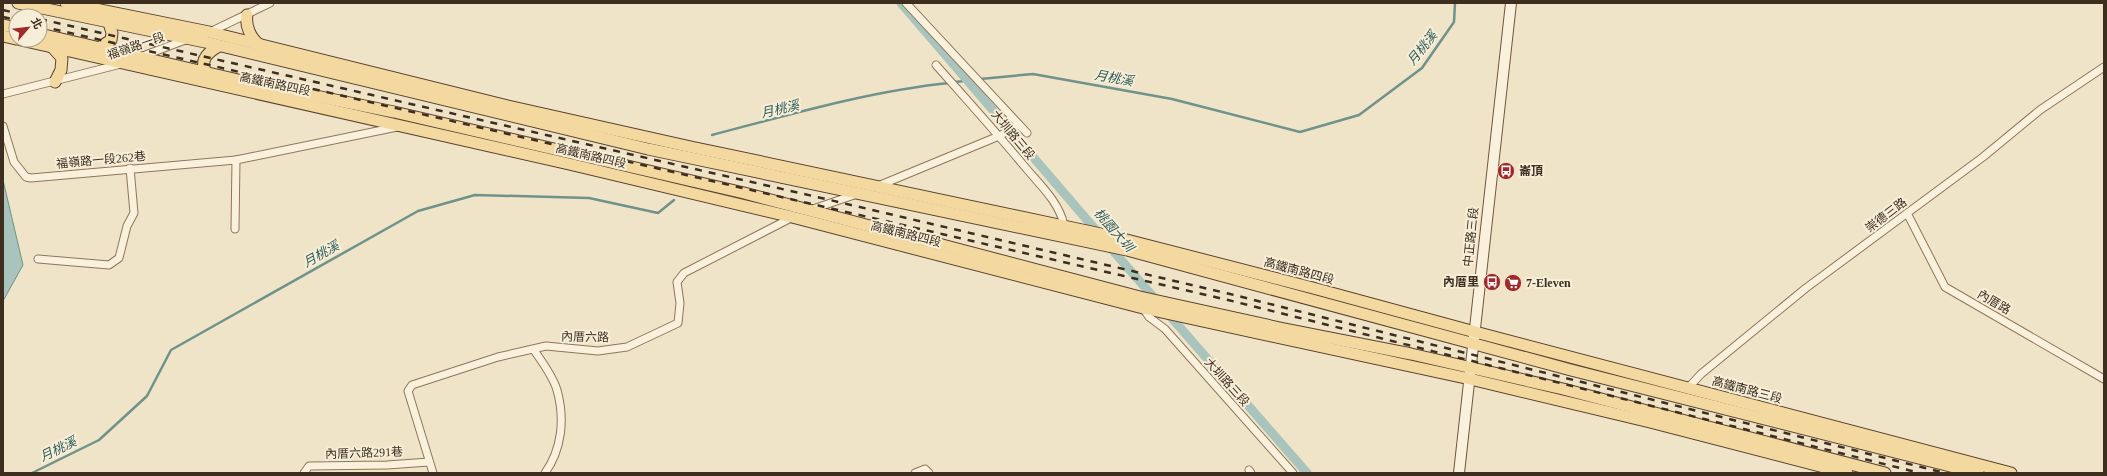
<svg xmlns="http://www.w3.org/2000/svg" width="2107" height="476" viewBox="0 0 2107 476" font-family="'Times New Roman','Noto Sans TC',serif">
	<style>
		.water { fill: #a9c4bc; stroke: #6f938a }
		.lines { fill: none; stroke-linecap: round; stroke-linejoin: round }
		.stream { stroke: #6f938a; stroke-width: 2.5 }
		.canal { stroke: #a9c4bc; stroke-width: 9 }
		.street-casing { stroke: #8d765c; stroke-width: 9 }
		.secondary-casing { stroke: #6f573f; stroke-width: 12 }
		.primary-casing { stroke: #5b4430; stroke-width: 13 }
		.street { stroke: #faf1dc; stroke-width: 7 }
		.secondary { stroke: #faf1dc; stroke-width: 10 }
		.primary { stroke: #f3d9a0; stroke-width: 11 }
		.rail { stroke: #3d2e20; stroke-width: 2.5; stroke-dasharray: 7 7; stroke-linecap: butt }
		.labels { text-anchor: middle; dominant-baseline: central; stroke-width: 4; stroke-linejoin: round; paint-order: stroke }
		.street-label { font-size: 12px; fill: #3d2e20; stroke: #f7eed8 }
		.poi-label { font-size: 12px; font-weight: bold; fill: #3d2e20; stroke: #f7eed8; text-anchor: start }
		.water-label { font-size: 13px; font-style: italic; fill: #2f5d5a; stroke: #f7eed8 }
	</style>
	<rect width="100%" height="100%" fill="#f0e4c8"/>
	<path class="water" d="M3,180L23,265L3,301Z"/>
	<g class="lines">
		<g class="stream">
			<path d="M980,79L1033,74L1172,99L1300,132L1359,115L1422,68L1454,22L1455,3"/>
			<path d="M954,82L975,80"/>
			<path d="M712,135C788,115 870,91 949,83"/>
			<path d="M32,473L99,440L147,396L171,350L418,211L475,195L589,198L658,213L674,200"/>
		</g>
		<g class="canal">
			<path d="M901,3L1100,235"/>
			<path d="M1108,245L1307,473"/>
		</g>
		<defs>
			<g id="street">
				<path d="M906,3L1027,133"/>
				<path d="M210,32L270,3"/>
				<path d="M140,57L188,39"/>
				<path d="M936,65C966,99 996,132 1025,167C1040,185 1059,202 1064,225"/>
				<path d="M3,94L121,64"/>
				<path d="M3,126L14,162L26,177L31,178L236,160"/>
				<path d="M878,186L999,136L1019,125"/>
				<path d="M810,210L857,194"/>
				<path d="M1907,213L1945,287L2104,379"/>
				<path d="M235,229L236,160L397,127"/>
				<path d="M38,259L109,265L119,258L127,226L134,213L130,168"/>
				<path d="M1143,308L1149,317L1165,329L1293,473"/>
				<path d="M534,350C542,362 553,376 557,390C565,419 562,449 545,473"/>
				<path d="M1688,388L1701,374L1806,288L1983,157L2040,110L2104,67"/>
				<path d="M1249,470L1251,473"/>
				<path d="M304,473L309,466L387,465L429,462"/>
				<path d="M433,473L408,391L412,385L498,357L546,346L598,351L627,347L678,323L680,303L677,282L684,273L793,217"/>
				<path d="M915,473L925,469L929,473"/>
			</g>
			<path id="secondary" d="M1459,473L1511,3"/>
			<g id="primary">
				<path d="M18,3L205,42L648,149L1127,250L1571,370L1978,473"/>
				<path d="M66,3L209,32L508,106L691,147L1115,237L1313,288L1475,332L2011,473"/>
				<path d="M247,15C245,26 251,39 260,45"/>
				<path d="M3,25L16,28"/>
				<path d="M40,34L247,82L394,112L744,193L1140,297L1280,328L1411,354L1563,389L1885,473"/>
				<path d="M3,36L16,39"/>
				<path d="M21,40L569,164L792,217L1143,308L1470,379L1650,422L1847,473"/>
				<path d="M53,48L62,58L61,70L55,82"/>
				<path d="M99,48L111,40L112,33L109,23"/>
				<path d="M206,73C199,60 208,52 219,46"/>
			</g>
		</defs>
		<use href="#street" class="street-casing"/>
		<use href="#secondary" class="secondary-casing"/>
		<use href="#primary" class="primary-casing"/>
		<use href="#street" class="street"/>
		<use href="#secondary" class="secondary"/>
		<use href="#primary" class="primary"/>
		<g class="rail">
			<path d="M3,10L28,16"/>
			<path d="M3,17L16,20"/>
			<path d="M40,19L817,197L1230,294L1945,473"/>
			<path d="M40,26L1228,300L1920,473"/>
		</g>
	</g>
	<defs>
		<symbol id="bus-disc" viewBox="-11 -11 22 22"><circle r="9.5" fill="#9e2a2b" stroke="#f7eed8"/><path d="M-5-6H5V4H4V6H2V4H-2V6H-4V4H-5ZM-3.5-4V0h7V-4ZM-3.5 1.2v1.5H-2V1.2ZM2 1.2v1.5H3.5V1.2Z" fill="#fff"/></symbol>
		<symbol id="supermarket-disc" viewBox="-11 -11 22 22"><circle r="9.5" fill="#9e2a2b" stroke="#f7eed8"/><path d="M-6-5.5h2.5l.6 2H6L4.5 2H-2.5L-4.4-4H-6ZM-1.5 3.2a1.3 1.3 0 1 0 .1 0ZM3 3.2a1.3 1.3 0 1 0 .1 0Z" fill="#fff"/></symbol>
	</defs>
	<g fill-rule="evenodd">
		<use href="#bus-disc" x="1496" y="161" width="20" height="20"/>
		<use href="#bus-disc" x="1482" y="272" width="20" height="20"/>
		<use href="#supermarket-disc" x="1503" y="273" width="20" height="20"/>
	</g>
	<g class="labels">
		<g class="street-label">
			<text transform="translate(136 46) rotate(-19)">福嶺路一段</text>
			<text transform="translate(275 84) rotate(12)">高鐵南路四段</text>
			<text transform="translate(1013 135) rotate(50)">大圳路三段</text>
			<text transform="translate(591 156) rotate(13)">高鐵南路四段</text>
			<text transform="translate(101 160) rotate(-5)">福嶺路一段262巷</text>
			<text transform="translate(1886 215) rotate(-37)">崇德三路</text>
			<text transform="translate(906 234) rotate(14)">高鐵南路四段</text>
			<text transform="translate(1471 237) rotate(-84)">中正路三段</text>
			<text transform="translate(1299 271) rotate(15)">高鐵南路四段</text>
			<text transform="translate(1994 302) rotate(30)">內厝路</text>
			<text transform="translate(585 337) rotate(1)">內厝六路</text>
			<text transform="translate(1227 382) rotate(48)">大圳路三段</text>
			<text transform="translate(1747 390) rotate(15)">高鐵南路三段</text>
			<text transform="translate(364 453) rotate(-2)">內厝六路291巷</text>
		</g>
		<g class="poi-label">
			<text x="1519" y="171">崙頂</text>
			<text x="1479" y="282" text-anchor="end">內厝里</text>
			<text x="1526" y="283">7-Eleven</text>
		</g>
		<g class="water-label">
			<text transform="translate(1422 48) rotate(-51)">月桃溪</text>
			<text transform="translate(1114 78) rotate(10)">月桃溪</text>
			<text transform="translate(780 109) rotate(-13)">月桃溪</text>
			<text transform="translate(1114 230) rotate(49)">桃園大圳</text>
			<text transform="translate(321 254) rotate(-29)">月桃溪</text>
			<text transform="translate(58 449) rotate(-26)">月桃溪</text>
		</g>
	</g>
	<rect width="2107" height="476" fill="none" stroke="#3d2e20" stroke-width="8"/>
	<g transform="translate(28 28) rotate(62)"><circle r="19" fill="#f7eed8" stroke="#ada18e"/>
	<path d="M0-3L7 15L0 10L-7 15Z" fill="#9e2a2b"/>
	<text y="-6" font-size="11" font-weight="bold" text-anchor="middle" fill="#3d2e20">北</text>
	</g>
</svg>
